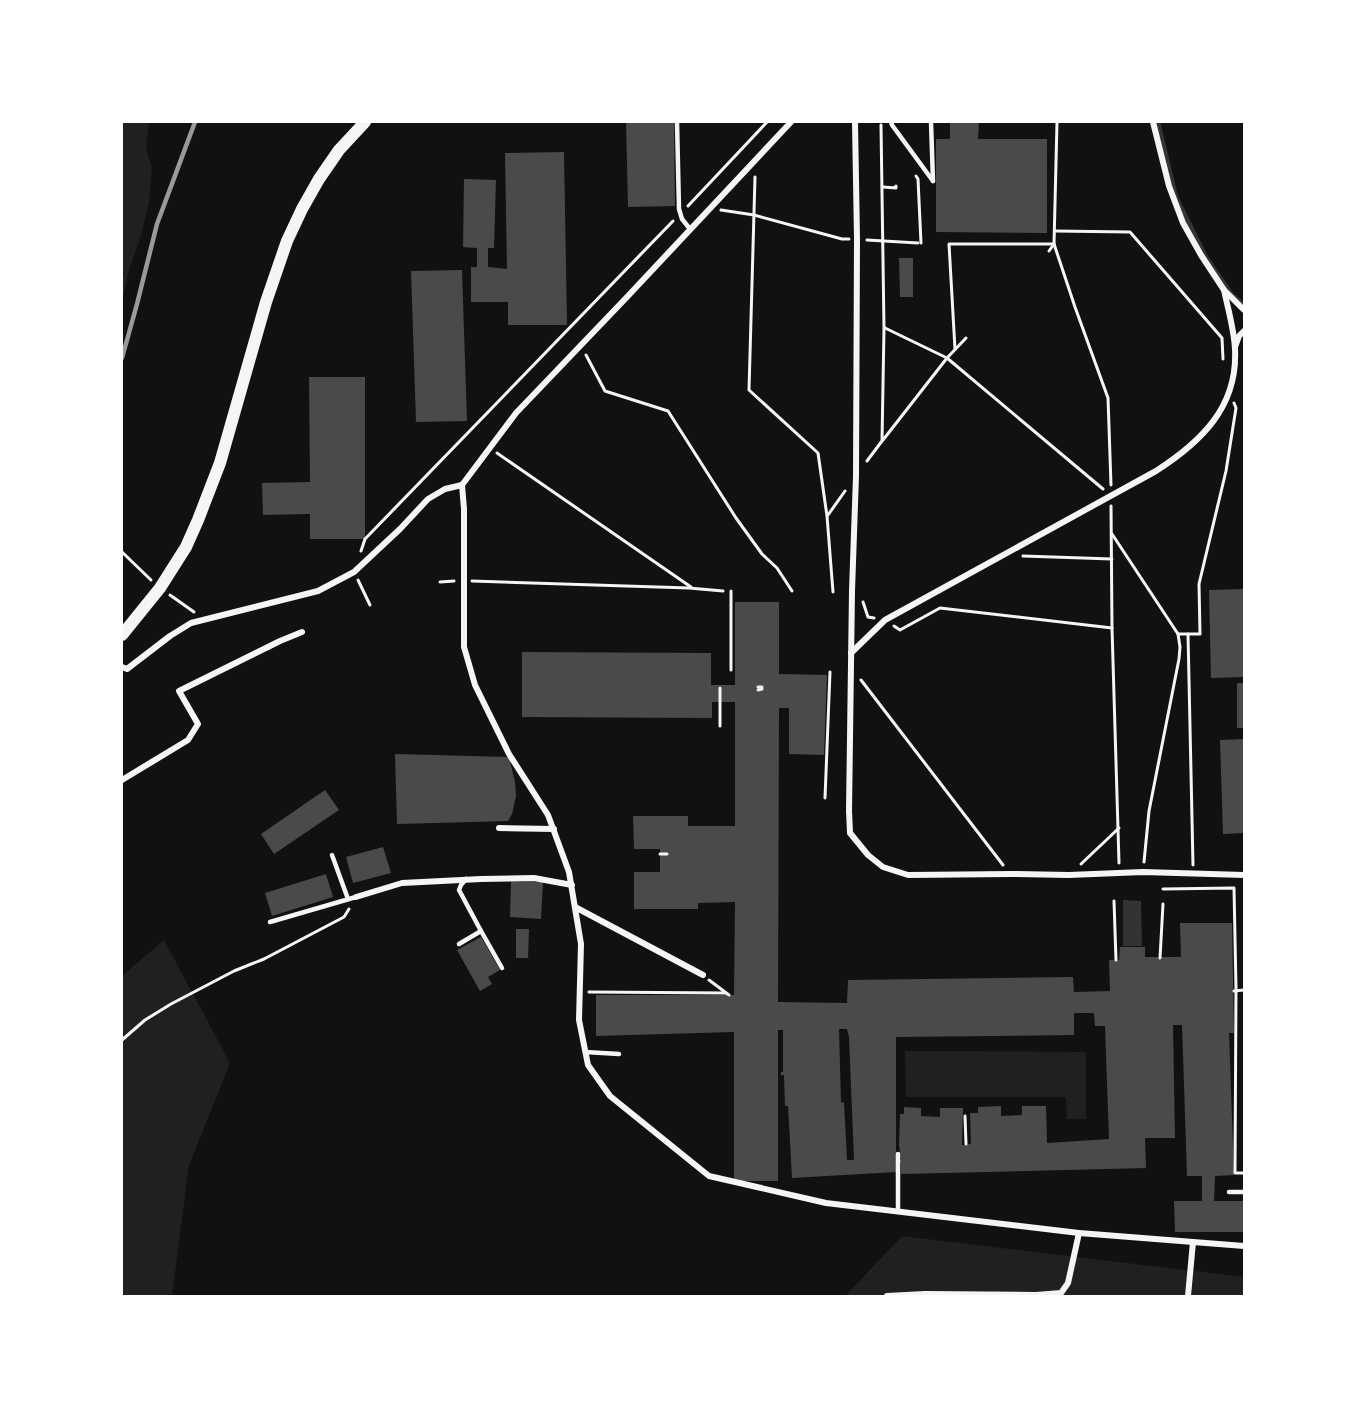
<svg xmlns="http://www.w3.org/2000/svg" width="1366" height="1418" viewBox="0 0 1366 1418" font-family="Karla,sans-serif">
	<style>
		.green { fill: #202020 }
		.water { fill: #333 }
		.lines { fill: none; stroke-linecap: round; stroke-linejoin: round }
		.stream { stroke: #333; stroke-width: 4.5 }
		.building { fill: #4a4a4a; fill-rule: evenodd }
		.path { stroke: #f5f5f5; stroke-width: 3 }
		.service { stroke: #f5f5f5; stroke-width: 4.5 }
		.minor { stroke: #f5f5f5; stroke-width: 6 }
		.secondary { stroke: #f5f5f5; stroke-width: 12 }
		.rail { stroke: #9a9a9a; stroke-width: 4.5 }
	</style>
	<rect width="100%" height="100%" fill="#111"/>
	<g class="green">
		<path d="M122,122H149L146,149L152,167L149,202L141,236L129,270L122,303Z"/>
		<path d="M164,940L230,1063L189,1165L172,1296H122V976Z"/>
		<path d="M905,1051L1086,1052V1119H1067L1066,1097H906Z"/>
		<path d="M902,1236L1244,1277V1296H845Z"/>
	</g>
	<path class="water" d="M1123,900L1141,901L1142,946H1123Z"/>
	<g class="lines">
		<path class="stream" d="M1158,122L1176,197L1206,257L1232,295L1244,305"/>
	</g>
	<g class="building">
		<path d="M626,122H674L675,206L628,207Z"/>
		<path d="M950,122H979L978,139H1047V233L936,232V139H950Z"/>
		<path d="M564,152L567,325H508V302H471V267H477V248L463,247L464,179L496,180L494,248H488V267L507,269L505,153Z"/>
		<path d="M899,258H913V297H900Z"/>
		<path d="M462,270L467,421L416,422L411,271Z"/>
		<path d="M309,377H365V539H310V514L263,515L262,483L310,482Z"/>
		<path d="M1244,589V677L1211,678L1209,590Z"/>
		<path d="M735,602H779V674L827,675L824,755L789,754V708H779L778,1002L847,1003L848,980L1073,977L1074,992L1110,991L1109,960H1119L1120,947H1145V957H1181L1180,923H1232L1234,1033H1229L1234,1175L1215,1176L1214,1201H1244V1232H1175L1174,1201H1202V1176H1187L1182,1025H1173L1175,1138H1145L1146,1168L901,1174V1163H896V1172L792,1178L788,1106H785L784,1075H781V1072H783V1030H778V1181H734V1032L596,1036V995H734L735,902L698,903V909H634V872H660V849H634L633,816H688V826H735V702H712V718L522,717V652L711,653V685H735ZM1074,1013H1094L1095,1026H1105L1109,1139L1047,1143L1046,1106H1022V1115L1001,1116V1106L978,1107V1113H970L971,1144L962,1145L963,1108H940V1117L921,1116V1108L904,1107V1114H900L899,1144L901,1160H896V1037L1074,1035ZM839,1029H847L849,1037L854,1160H847L844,1102L841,1103Z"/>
		<rect x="1237" y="683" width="7" height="45"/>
		<path d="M1244,739V833L1223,834L1220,740Z"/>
		<path d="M395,754L509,757L515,782L516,796L512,814L508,821L397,824Z"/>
		<path d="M325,790L339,810L274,854L261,834Z"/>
		<path d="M383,847L391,873L353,883L346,857Z"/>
		<path d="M326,874L333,897L272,916L265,893Z"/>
		<path d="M511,881L543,882L541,919L510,917Z"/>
		<path d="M516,929H529L528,958H516Z"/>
		<path d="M481,937L500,970L488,977L492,984L480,991L457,950Z"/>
	</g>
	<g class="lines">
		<g class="path">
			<path d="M1057,122L1054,244L1075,307L1108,398L1111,485"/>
			<path d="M916,176L918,179L921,243"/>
			<path d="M755,177L749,390L818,453L827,516L833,592"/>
			<path d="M883,187L896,188V186L894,188"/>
			<path d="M688,206L767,122"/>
			<path d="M721,210L754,215L842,239H849"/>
			<path d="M1055,231L1130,232L1222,338L1223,359"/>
			<path d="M867,240L918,243"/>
			<path d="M1049,251L1054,244"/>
			<path d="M885,328L947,358L1103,489"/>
			<path d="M955,349L949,244H1054"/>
			<path d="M586,355L605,391L668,411L736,518L762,554L777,568L792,591"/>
			<path d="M883,440L947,358L966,338"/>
			<path d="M497,453L691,587"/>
			<path d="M867,461L882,441L884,328L881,125"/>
			<path d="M1111,506L1112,628L1119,863"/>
			<path d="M828,515L845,491"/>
			<path d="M1112,534L1178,634L1180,647L1179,659L1149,811L1144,862"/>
			<path d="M361,551L365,539L673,221"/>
			<path d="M122,552L151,580"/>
			<path d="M1023,556L1112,559"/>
			<path d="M358,580L370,605"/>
			<path d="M472,581L689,588L723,591"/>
			<path d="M440,582L454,581"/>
			<path d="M731,591V670"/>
			<path d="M170,595L194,612"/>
			<path d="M863,602L868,617L874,618"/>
			<path d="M894,626L900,630L940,608L1112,628"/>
			<path d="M1178,634H1188L1193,865"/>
			<path d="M1188,634H1200L1199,584L1226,471L1236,408L1234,403"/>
			<path d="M861,680L1003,865"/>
			<path d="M758,687H762"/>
			<path d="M758,690L762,689"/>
			<path d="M720,726V688"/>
			<path d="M825,798L830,672"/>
			<path d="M660,854H667"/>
			<path d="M1081,864L1119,828"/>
			<path d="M1163,889L1234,888L1236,988L1235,1173H1244"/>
			<path d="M1114,901L1116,960"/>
			<path d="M1160,958L1163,904"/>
			<path d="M709,980L729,995"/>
			<path d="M1234,991L1244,990"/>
			<path d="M589,992L726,993"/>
			<path d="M122,1040L145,1020L171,1004L234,971L264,959L344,917L349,909"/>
			<path d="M965,1116L966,1144"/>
		</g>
		<g class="service">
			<path d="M677,122L679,209L682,219L690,229"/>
			<path d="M891,122L892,125L933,181"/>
			<path d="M931,122L933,181"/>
			<path d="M332,855L348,899"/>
			<path d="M466,879L461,885L459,890L481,931"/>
			<path d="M270,922L356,897"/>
			<path d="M459,944L481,931L502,968"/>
			<path d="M585,1052L619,1054"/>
			<path d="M1229,1192H1244"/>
			<path d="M898,1211V1154"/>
		</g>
		<g class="minor">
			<path d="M855,122L857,239L856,476L852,591L849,811L850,833L868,855L883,867L908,875L1011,874L1069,875L1143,872L1244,875"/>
			<path d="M1153,122L1169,186L1183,223L1201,255L1224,290L1244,310"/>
			<path d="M1235,347L1239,336L1244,331"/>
			<path d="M462,485L464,509V647L475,685L509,754L548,815L569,872L581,944L579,1020L588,1065L610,1096L709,1176L826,1203L1079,1233L1244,1246"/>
			<path d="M851,653L885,620L1156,471C1201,442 1238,407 1235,349C1234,329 1228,309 1224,290"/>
			<path d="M122,667L127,669L170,636L191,623L318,591L354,572L400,529L428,499L445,489L462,485L516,413L627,297L791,122"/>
			<path d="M122,780L188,740L198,724L179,691L280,641L302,632"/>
			<path d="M499,828L554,829"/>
			<path d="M356,897L402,883L481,879L534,878L572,885"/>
			<path d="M575,907L703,975"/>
			<path d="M887,1296L925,1294L1036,1295L1061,1293L1068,1283L1079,1233"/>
			<path d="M1188,1296L1193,1242"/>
		</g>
		<path class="secondary" d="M122,635L160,588L186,547L198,520L220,463L266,302L287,241L302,209L319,179L339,150L365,122"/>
		<path class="rail" d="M122,358L137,304L157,224L195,122"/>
	</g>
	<rect width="1366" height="1418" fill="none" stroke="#ffffff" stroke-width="246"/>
</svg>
